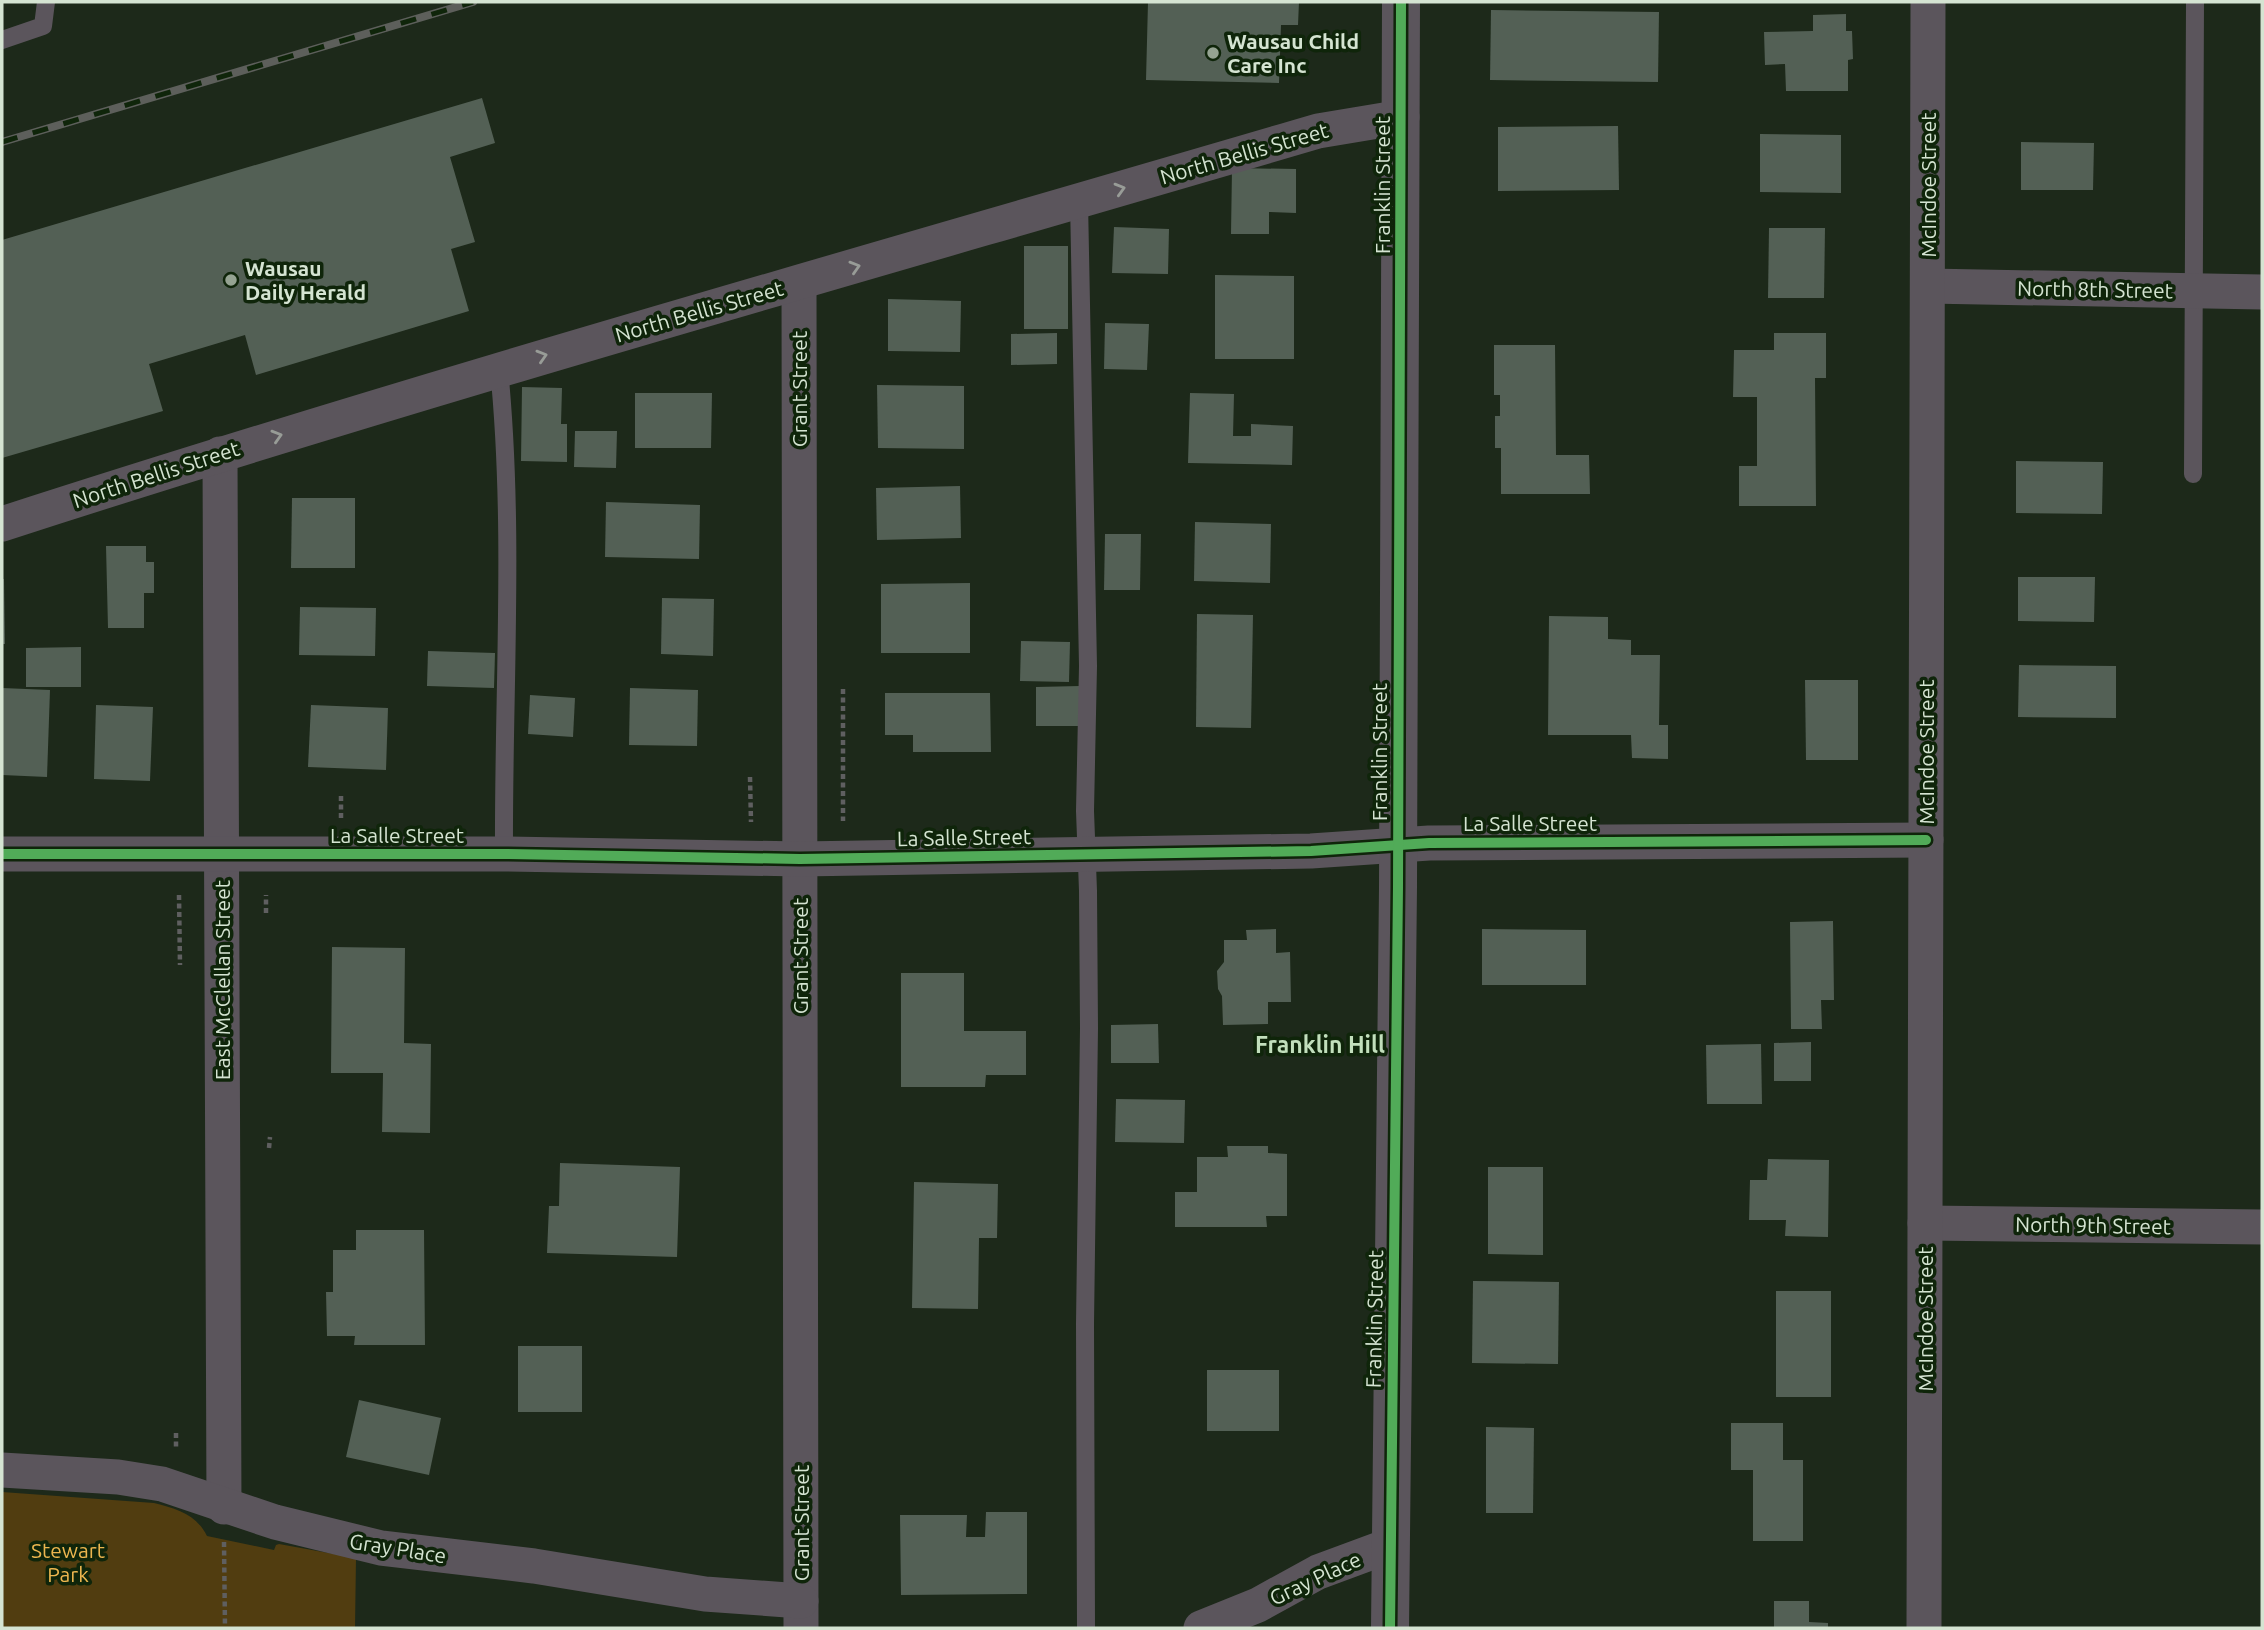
<svg xmlns="http://www.w3.org/2000/svg" width="2264" height="1630" viewBox="0 0 2264 1630" font-family="Ubuntu,sans-serif">
	<style>
		.green { fill: #513d10 }
		.building { fill: #536055 }
		.lines { fill: none; stroke-linecap: round; stroke-linejoin: round }
		.path { stroke: #5f5f60; stroke-width: 4.5; stroke-dasharray: 5 3.5; stroke-linecap: butt }
		.service { stroke: #5b555c; stroke-width: 18 }
		.minor { stroke: #5b555c; stroke-width: 35 }
		.tertiary { stroke: #5b555c; stroke-width: 38 }
		.rail-casing { stroke: #5d5f5b; stroke-width: 8 }
		.rail { stroke: #0f250a; stroke-width: 5; stroke-dasharray: 16; stroke-linecap: butt }
		.cycleway-casing { stroke: #0f250a; stroke-width: 15 }
		.cycleway { stroke: #51ab58; stroke-width: 10 }
		.oneway { stroke: #989c97 }
		.poi-dot { fill: #95a392; stroke: #0f250a; stroke-width: 2.5 }
		.labels { text-anchor: middle; dominant-baseline: central; stroke-width: 7; stroke-linejoin: round; paint-order: stroke }
		.poi-label { font-size: 21px; font-weight: bold; fill: #d5e4d2; stroke: #0f250a; text-anchor: start }
		.street-label { font-size: 21px; fill: #d5e4d2; stroke: #0f250a }
		.park-label { font-size: 21px; fill: #ecb64f; stroke: #0f250a }
		.neighbourhood-label { font-size: 23px; font-weight: bold; fill: #c2dfbc; stroke: #0f250a }
	</style>
	<rect width="100%" height="100%" fill="#1d291a"/>
	<path class="green" d="M2,1492L154,1503C177,1509 196,1514 207,1536L274,1550L276,1545L279,1544L356,1558L355,1628H2Z"/>
	<g class="building">
		<path d="M1148,2H1299L1298,25H1281L1279,83L1146,80Z"/>
		<path d="M1491,10L1659,12L1658,82L1490,80Z"/>
		<path d="M1846,14V31H1852L1853,59L1848,60V91H1786L1785,64L1765,65L1764,32L1813,31V15Z"/>
		<path d="M482,98L495,143L450,157L475,242L451,249L469,311L256,375L245,335L149,364L163,411L2,458V240Z"/>
		<path d="M1618,126L1619,190L1498,191V127Z"/>
		<path d="M1760,134L1841,135V193L1760,192Z"/>
		<path d="M2021,142L2094,143L2093,190H2021Z"/>
		<path d="M1232,168L1296,169V213L1269,212V234H1231Z"/>
		<path d="M1114,227L1169,229L1168,274L1112,273Z"/>
		<path d="M1769,228H1825L1824,298H1768Z"/>
		<rect x="1024" y="246" width="44" height="83"/>
		<path d="M1215,275L1294,276V359H1215Z"/>
		<path d="M888,299L961,301L960,352L888,351Z"/>
		<path d="M1105,323L1149,324L1147,370L1104,369Z"/>
		<path d="M1057,333V364L1011,365V334Z"/>
		<path d="M1774,333H1826V378H1815L1816,506H1739V466H1757V397H1733L1734,350H1774Z"/>
		<path d="M1494,345H1555L1556,455H1589L1590,494H1501V448H1495V416H1500V395H1494Z"/>
		<path d="M877,385L964,386V449L878,448Z"/>
		<path d="M522,387L562,388L561,424H567V462L521,461Z"/>
		<path d="M635,393H712L711,448H635Z"/>
		<path d="M1190,393L1234,394L1233,436H1251V424L1293,426L1292,465L1188,463Z"/>
		<path d="M575,431H617L616,468L574,467Z"/>
		<path d="M2016,461L2103,462L2102,514L2016,513Z"/>
		<path d="M960,486L961,538L877,540L876,488Z"/>
		<path d="M292,498H355V568H291Z"/>
		<path d="M606,502L700,505L699,559L605,557Z"/>
		<path d="M1195,522L1271,524L1270,583L1194,581Z"/>
		<path d="M1105,534H1141L1140,590H1104Z"/>
		<path d="M106,546H146V562H154V593H144V628H108Z"/>
		<path d="M2018,577H2095L2094,622L2018,621Z"/>
		<path d="M2,579H4L5,644H2Z"/>
		<path d="M970,583V653H881V584Z"/>
		<path d="M662,598L714,599L713,656L661,654Z"/>
		<path d="M300,607L376,608L375,656L299,655Z"/>
		<path d="M1197,614L1253,615L1251,728L1196,727Z"/>
		<path d="M1549,616L1608,617V639L1631,640V655H1660L1659,725H1668V759L1632,758L1631,735H1548Z"/>
		<path d="M1021,641L1070,642L1069,682L1020,681Z"/>
		<path d="M81,647V687H26V648Z"/>
		<path d="M428,651L495,653L494,688L427,686Z"/>
		<path d="M2019,665L2116,666V718L2018,717Z"/>
		<path d="M1805,680H1858V760H1806Z"/>
		<path d="M1080,686V726H1036V687Z"/>
		<path d="M2,688L50,690L47,777L2,775Z"/>
		<path d="M630,688L698,690L697,746L629,745Z"/>
		<path d="M885,693H990L991,752H913V735H885Z"/>
		<path d="M530,695L575,698L573,737L528,734Z"/>
		<path d="M96,705L153,707L150,781L94,779Z"/>
		<path d="M311,705L388,708L386,770L308,767Z"/>
		<path d="M1833,921L1834,1000H1821L1822,1029H1791L1790,922Z"/>
		<path d="M1276,929V953L1290,952L1291,1002H1268V1024L1223,1025L1222,996L1218,989L1217,971L1224,962V940H1247L1246,930Z"/>
		<path d="M1482,929L1586,930V985H1482Z"/>
		<path d="M332,947L405,948L404,1043L431,1044L430,1133L382,1132L383,1073H331Z"/>
		<path d="M901,973H964V1031H1026V1075H986L985,1087H901Z"/>
		<path d="M1158,1024L1159,1063H1111V1025Z"/>
		<path d="M1811,1042V1081H1774V1043Z"/>
		<path d="M1761,1044L1762,1104H1707L1706,1045Z"/>
		<path d="M1116,1099L1185,1100L1184,1143L1115,1142Z"/>
		<path d="M1227,1146H1268V1153L1287,1154V1216H1266L1267,1227H1175V1192H1197V1157H1228Z"/>
		<path d="M1768,1159L1829,1160L1828,1237L1785,1236L1786,1220H1749L1750,1180H1767Z"/>
		<path d="M560,1163L680,1167L677,1257L547,1253L549,1206H559Z"/>
		<path d="M1488,1167H1543V1255L1488,1254Z"/>
		<path d="M914,1182L998,1184L997,1238H979L978,1309L912,1308Z"/>
		<path d="M356,1230H424L425,1345H354L355,1336H327L326,1292H333V1250H356Z"/>
		<path d="M1473,1281L1559,1282L1558,1364L1472,1363Z"/>
		<rect x="1776" y="1291" width="55" height="106"/>
		<rect x="518" y="1346" width="64" height="66"/>
		<rect x="1207" y="1370" width="72" height="61"/>
		<path d="M359,1400L441,1418L429,1475L346,1457Z"/>
		<path d="M1731,1423H1783V1460H1803V1541H1753V1470H1731Z"/>
		<path d="M1486,1427L1534,1428L1533,1513H1486Z"/>
		<path d="M986,1512H1027V1594L901,1595L900,1515H967L966,1537H985Z"/>
		<path d="M1774,1601H1809V1622L1828,1623V1628H1774Z"/>
	</g>
	<g class="lines">
		<g class="path">
			<path d="M843,689V821"/>
			<path d="M750,777L751,822"/>
			<path d="M341,818V794"/>
			<path d="M179,895L180,965"/>
			<path d="M266,913V895"/>
			<path d="M269,1148L270,1137"/>
			<path d="M176,1433V1450"/>
			<path d="M224,1542L225,1628"/>
		</g>
		<g class="service">
			<path d="M2,40L43,26L46,2"/>
			<path d="M1079,201L1088,666L1085,811L1088,891L1089,1028L1085,1324L1086,1628"/>
			<path d="M499,369C515,530 503,693 504,854"/>
			<path d="M2193,474L2195,2"/>
		</g>
		<g class="minor">
			<path d="M799,283L801,1628"/>
			<path d="M1928,286L2262,292"/>
			<path d="M220,454L224,1507"/>
			<path d="M2,524C438,383 879,260 1318,131L1402,117"/>
			<path d="M2,854H504L800,859L1311,851L1429,843L1926,840"/>
			<path d="M1925,1223L2262,1227"/>
			<path d="M2,1470L118,1477L162,1484L275,1522L381,1548L534,1566L705,1594L801,1601"/>
			<path d="M1201,1628L1258,1605L1318,1572L1391,1545"/>
			<path d="M1924,1628L1928,2"/>
		</g>
		<path class="tertiary" d="M1390,1628L1398,887L1401,2"/>
		<defs>
			<path id="rail" d="M2,142L473,2"/>
		</defs>
		<use href="#rail" class="rail-casing"/>
		<use href="#rail" class="rail"/>
		<defs>
			<g id="cycleway">
				<path d="M2,854H504L800,859L1311,851L1429,843L1926,840"/>
				<path d="M1390,1628L1398,887L1401,2"/>
			</g>
		</defs>
		<use href="#cycleway" class="cycleway-casing"/>
		<use href="#cycleway" class="cycleway"/>
	</g>
	<defs><path id="oneway-chevron" d="M-2-3.5L2.5 0L-2 3.5" fill="none" stroke-width="1.6" stroke-linecap="round" stroke-linejoin="round" transform="scale(1.75)"/></defs>
	<g class="oneway">
		<use href="#oneway-chevron" transform="translate(1120 189) rotate(-16)"/>
		<use href="#oneway-chevron" transform="translate(855 267) rotate(-17)"/>
		<use href="#oneway-chevron" transform="translate(542 356) rotate(-17)"/>
		<use href="#oneway-chevron" transform="translate(277 436) rotate(-17)"/>
	</g>
	<g class="poi-dot">
		<circle cx="1213" cy="53" r="7"/>
		<circle cx="231" cy="280" r="7"/>
	</g>
	<g class="labels">
		<g class="poi-label">
			<text x="1227" y="41">Wausau Child<tspan x="1227" dy="24">Care Inc</tspan></text>
			<text x="245" y="268">Wausau<tspan x="245" dy="24">Daily Herald</tspan></text>
		</g>
		<g class="street-label">
			<text transform="translate(1244 153) rotate(-16)">North Bellis Street</text>
			<text transform="translate(1382 185) rotate(-90)">Franklin Street</text>
			<text transform="translate(1928 185) rotate(-90)">McIndoe Street</text>
			<text transform="translate(2095 289) rotate(1)">North 8th Street</text>
			<text transform="translate(699 311) rotate(-16)">North Bellis Street</text>
			<text transform="translate(799 389) rotate(-90)">Grant Street</text>
			<text transform="translate(156 474) rotate(-18)">North Bellis Street</text>
			<text transform="translate(1379 752) rotate(-90)">Franklin Street</text>
			<text transform="translate(1926 752) rotate(-90)">McIndoe Street</text>
			<text x="1530" y="823">La Salle Street</text>
			<text x="397" y="835">La Salle Street</text>
			<text transform="translate(964 837) rotate(-1)">La Salle Street</text>
			<text transform="translate(800 956) rotate(-90)">Grant Street</text>
			<text transform="translate(222 980) rotate(-90)">East McClellan Street</text>
			<text transform="translate(2093 1225) rotate(1)">North 9th Street</text>
			<text transform="translate(1374 1319) rotate(-89)">Franklin Street</text>
			<text transform="translate(1925 1319) rotate(-90)">McIndoe Street</text>
			<text transform="translate(801 1523) rotate(-90)">Grant Street</text>
			<text transform="translate(398 1548) rotate(9)">Gray Place</text>
			<text transform="translate(1315 1578) rotate(-25)">Gray Place</text>
		</g>
		<g class="park-label">
			<text x="68" y="1550">Stewart<tspan x="68" dy="24">Park</tspan></text>
		</g>
		<g class="neighbourhood-label">
			<text x="1320" y="1044">Franklin Hill</text>
		</g>
	</g>
	<rect width="2264" height="1630" fill="none" stroke="#d5e4d2" stroke-width="7"/>
</svg>
